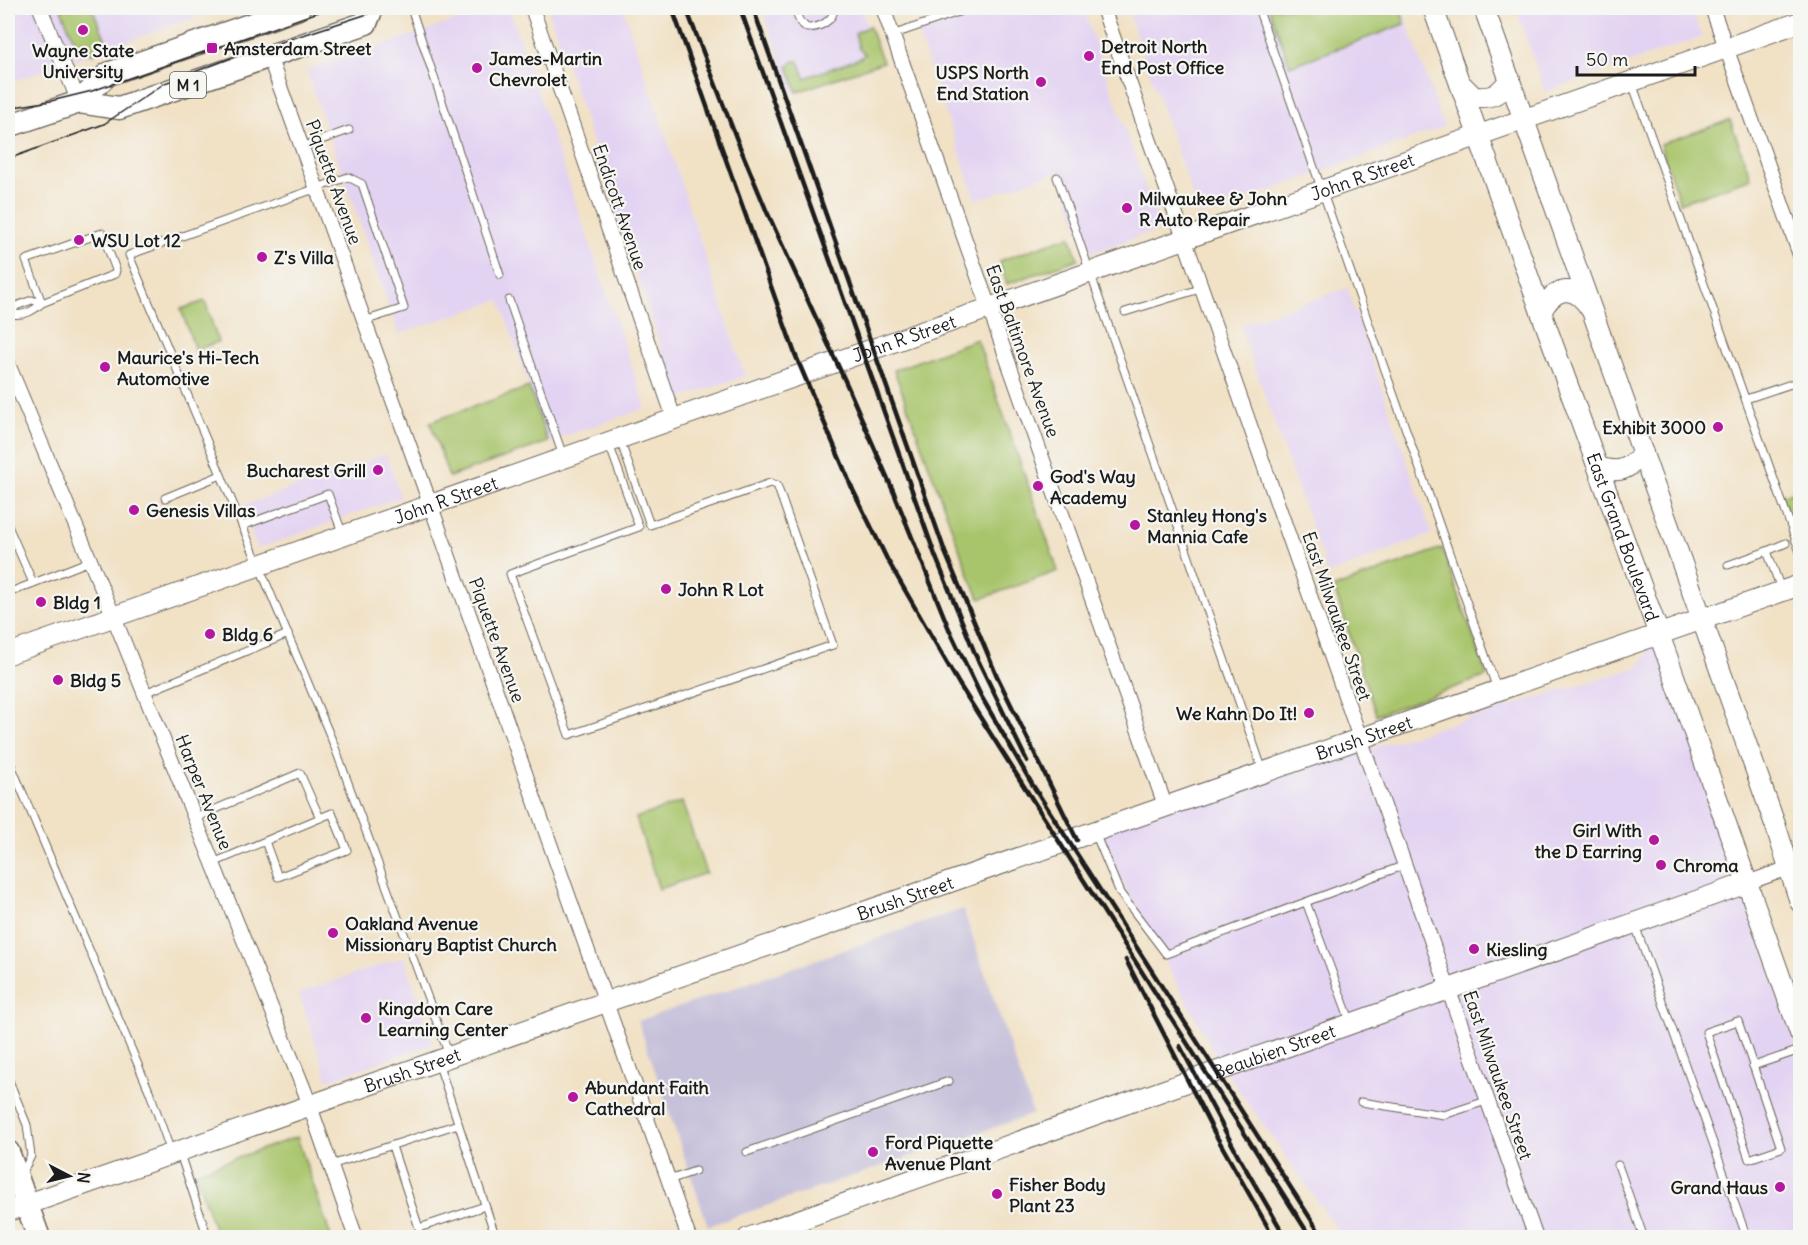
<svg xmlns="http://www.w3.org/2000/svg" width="1808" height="1245" viewBox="0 0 1808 1245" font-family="Delius,sans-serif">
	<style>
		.built { fill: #e3d3f2 }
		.industrial { fill: #c6c0da }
		.green { fill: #a9c56c; stroke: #627044; stroke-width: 1.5 }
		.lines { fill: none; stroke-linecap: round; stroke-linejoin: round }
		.lane-casing { stroke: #676157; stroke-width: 9 }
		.street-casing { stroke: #676157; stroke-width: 16 }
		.secondary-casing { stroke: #676157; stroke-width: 22 }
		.primary-casing { stroke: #676157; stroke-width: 25 }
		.lane { stroke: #fff; stroke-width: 7 }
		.street { stroke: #fff; stroke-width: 14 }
		.secondary { stroke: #fff; stroke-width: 20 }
		.primary { stroke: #fff; stroke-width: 22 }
		.tram { stroke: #1c1c1c; stroke-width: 1.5 }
		.rail { stroke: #1c1c1c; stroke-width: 4.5 }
		.poi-dot { fill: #b5179e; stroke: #f6f6f2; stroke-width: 2 }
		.labels { text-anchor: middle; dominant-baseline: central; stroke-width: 4.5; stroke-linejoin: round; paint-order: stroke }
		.shield { fill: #f6f6f2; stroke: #5d5d5c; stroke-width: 1.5 }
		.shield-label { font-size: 16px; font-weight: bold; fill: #1c1c1c }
		.poi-label { font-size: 18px; font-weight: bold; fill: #1c1c1c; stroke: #f6f6f2; text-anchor: start }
		.street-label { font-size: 18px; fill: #1c1c1c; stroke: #f6f6f2 }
	</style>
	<rect width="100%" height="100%" fill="#f6f6f2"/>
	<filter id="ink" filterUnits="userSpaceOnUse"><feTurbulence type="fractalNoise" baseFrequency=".0167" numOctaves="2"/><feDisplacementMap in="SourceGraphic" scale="12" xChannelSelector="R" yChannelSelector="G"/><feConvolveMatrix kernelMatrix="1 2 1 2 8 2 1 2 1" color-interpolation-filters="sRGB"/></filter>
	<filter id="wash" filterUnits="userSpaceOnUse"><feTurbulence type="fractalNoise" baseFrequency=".008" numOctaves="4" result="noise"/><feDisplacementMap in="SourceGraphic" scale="24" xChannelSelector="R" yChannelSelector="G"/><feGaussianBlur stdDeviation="1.35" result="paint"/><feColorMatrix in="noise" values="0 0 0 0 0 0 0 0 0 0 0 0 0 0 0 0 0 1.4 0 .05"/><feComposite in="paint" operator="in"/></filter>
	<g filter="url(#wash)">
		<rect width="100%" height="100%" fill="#f1e1c5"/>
		<g class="built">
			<path d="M8,8H222L8,83Z"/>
			<path d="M495,8H509L646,408L548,442L500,300L399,334L306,70Z"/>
			<path d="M548,8H623L745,376L678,399Z"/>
			<path d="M762,8H861L880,63L793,93Z"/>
			<path d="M990,8H1083L1160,229L1088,254L1059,171L976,200L918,33Z"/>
			<path d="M1127,8H1402L1444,127L1200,216Z"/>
			<path d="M1516,8H1692L1702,37L1545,92Z"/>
			<path d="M1347,288L1432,534L1328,574L1240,325Z"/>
			<path d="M386,454L401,497L257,549L242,506Z"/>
			<path d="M1659,635L1800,1059V1237H1343L1223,1068L1095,832L1639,667Z"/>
			<path d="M404,957L433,1044L328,1080L299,993Z"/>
		</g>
		<path class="industrial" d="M963,909L1033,1114L708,1226L638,1021Z"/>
		<g class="green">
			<path d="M65,8H92L109,47L91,54L87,42L76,45L61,9Z"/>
			<path d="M1269,8H1400L1405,24L1290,66Z"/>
			<path d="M869,26L883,62L797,92L788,66L794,61H799L805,78L860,58L865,54L859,49L855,33Z"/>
			<path d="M1730,120L1751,178L1680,203L1660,144Z"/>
			<path d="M1070,236L1078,259L1007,284L999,261Z"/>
			<path d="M205,301L218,342L195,350L181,309Z"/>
			<path d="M977,339L1058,571L980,599L970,578L894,370Z"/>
			<path d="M529,387L548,442L449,477L430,422Z"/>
			<path d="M1800,489V552L1781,496Z"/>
			<path d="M1442,548L1487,676L1376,715L1334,588Z"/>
			<path d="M682,802L706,873L659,889L636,818Z"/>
			<path d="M297,1137L331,1237H217L195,1172Z"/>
		</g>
	</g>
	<g filter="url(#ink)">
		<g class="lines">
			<defs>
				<g id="lane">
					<path d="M411,8L500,275"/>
					<path d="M794,8L800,22L807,28C819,28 834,21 834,8"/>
					<path d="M1258,8L1497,689"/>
					<path d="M892,35L970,8"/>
					<path d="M1632,83L1800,552"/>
					<path d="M302,147L349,130"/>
					<path d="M1057,177L1263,771"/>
					<path d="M102,233L116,270L115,274L42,303L26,260Z"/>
					<path d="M32,300L42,303C32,312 24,316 11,314L16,306Z"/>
					<path d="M509,300L563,456"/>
					<path d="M1125,312L1203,288"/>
					<path d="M364,321L404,308L362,184L348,177L129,255L334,745L449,1055"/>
					<path d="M1746,399L1800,381"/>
					<path d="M609,444L639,527L510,574L569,735L833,645L777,485L770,483L650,525L620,440"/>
					<path d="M165,498L221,475"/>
					<path d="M8,526L33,583"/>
					<path d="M242,526L328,494L343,535"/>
					<path d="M1767,551L1786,543"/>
					<path d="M1728,565L1767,551L1781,589"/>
					<path d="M8,593L90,561"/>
					<path d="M145,693L288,634"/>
					<path d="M8,758L150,1093L171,1152"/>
					<path d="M195,818L300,773L320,818"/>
					<path d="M1095,833L1120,893L1166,954L1405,865"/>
					<path d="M213,863L320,818L332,813L347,850L278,877L265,841"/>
					<path d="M1306,902L1351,1023"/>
					<path d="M1635,925L1747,1238"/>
					<path d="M1738,1021L1781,1148L1749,1159L1706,1032Z"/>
					<path d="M438,1062L496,1238"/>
					<path d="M1753,1066L1800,1050"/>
					<path d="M8,1078L27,1125L31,1156L22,1174"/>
					<path d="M1361,1102L1444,1115L1489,1100"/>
					<path d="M392,1146L419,1228L485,1206"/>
					<path d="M747,1152L949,1081"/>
					<path d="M180,1154L208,1238"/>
					<path d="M331,1165L458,1124"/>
					<path d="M1618,1165L1644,1238"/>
					<path d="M669,1180L695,1171"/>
				</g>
				<g id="street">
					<path d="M40,8L79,102"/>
					<path d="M532,8L674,418"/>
					<path d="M883,8L1166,808"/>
					<path d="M1103,8L1536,1238"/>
					<path d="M1712,8L1800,255"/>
					<path d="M269,56L421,478L689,1238"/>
					<path d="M8,364L113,615L305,1092L356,1238"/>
					<path d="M1747,883L1800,864"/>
				</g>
				<g id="secondary">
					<path id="s1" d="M1433,8L1541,312L1668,659L1800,1033"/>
					<path d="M1484,8L1776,827L1800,902"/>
					<path d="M1460,83L1474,97C1494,98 1498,95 1510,79"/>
					<path d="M1541,312C1554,287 1574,283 1590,308"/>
					<path d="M1598,467C1620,474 1628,470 1643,453"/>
					<path id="s2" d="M8,654L1800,22"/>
					<path id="s3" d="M8,1211L1800,585"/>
					<path id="s4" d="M748,1238L1747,883"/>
				</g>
				<g id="primary">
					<path d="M79,102L119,108L366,23L372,8"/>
					<path d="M8,126L79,102L108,74L299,8"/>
					<path d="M8,1152L39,1238"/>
				</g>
			</defs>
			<use href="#lane" class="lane-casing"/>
			<use href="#street" class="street-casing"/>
			<use href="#secondary" class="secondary-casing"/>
			<use href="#primary" class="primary-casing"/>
			<use href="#lane" class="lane"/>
			<use href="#street" class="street"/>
			<use href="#secondary" class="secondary"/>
			<use href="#primary" class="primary"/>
			<g class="tram">
				<path d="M8,108L51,101L92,91L330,8"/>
				<path d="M8,159L104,124L165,83L229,59L386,8"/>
			</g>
			<g class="rail">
				<path d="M672,8L795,354L853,490L887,559L959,684L1311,1238"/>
				<path d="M686,8L737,140L767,212L847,385L894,493L949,629L981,696L1032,784L1323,1238"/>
				<path d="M740,8L935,555L976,656L1027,761"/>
				<path d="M753,8L945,552L996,674L1077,840"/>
				<path d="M1126,960L1214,1132L1274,1238"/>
				<path d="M1180,1046L1240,1159L1286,1238"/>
			</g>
		</g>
	</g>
	<g class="poi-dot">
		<circle cx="83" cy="30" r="6"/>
		<rect x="206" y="42" width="12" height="12" rx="3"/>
		<circle cx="1089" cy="56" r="6"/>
		<circle cx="477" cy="68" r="6"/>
		<circle cx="1041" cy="82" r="6"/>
		<circle cx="1127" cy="208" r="6"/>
		<circle cx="79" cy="240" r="6"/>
		<circle cx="262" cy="257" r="6"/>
		<circle cx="105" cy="367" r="6"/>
		<circle cx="1718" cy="427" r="6"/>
		<circle cx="378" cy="470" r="6"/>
		<circle cx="1038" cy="486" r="6"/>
		<circle cx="134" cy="510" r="6"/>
		<circle cx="1135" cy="525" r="6"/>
		<circle cx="666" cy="589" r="6"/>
		<circle cx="41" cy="602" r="6"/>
		<circle cx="210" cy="634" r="6"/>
		<circle cx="58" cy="680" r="6"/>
		<circle cx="1309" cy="713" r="6"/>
		<circle cx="1654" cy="840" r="6"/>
		<circle cx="1661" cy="865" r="6"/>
		<circle cx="333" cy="933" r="6"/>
		<circle cx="1474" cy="949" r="6"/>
		<circle cx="366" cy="1018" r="6"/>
		<circle cx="573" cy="1097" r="6"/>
		<circle cx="873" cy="1152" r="6"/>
		<circle cx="1780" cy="1187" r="6"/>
		<circle cx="997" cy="1194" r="6"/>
	</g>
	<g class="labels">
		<rect class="shield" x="170" y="72" width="36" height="26" rx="4.5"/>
		<g class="shield-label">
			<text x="188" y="85">M 1</text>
		</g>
		<g class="poi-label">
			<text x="1101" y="46">Detroit North<tspan x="1101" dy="21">End Post Office</tspan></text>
			<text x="224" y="48">Amsterdam Street</text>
			<text x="83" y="50" text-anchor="middle">Wayne State<tspan x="83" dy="21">University</tspan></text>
			<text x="489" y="58">James-Martin<tspan x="489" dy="21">Chevrolet</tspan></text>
			<text x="1029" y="72" text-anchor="end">USPS North<tspan x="1029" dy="21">End Station</tspan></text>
			<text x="1139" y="198">Milwaukee &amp; John<tspan x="1139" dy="21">R Auto Repair</tspan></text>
			<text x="91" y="240">WSU Lot 12</text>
			<text x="274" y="257">Z's Villa</text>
			<text x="117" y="357">Maurice's Hi-Tech<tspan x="117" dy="21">Automotive</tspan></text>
			<text x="1706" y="427" text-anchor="end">Exhibit 3000</text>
			<text x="366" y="470" text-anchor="end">Bucharest Grill</text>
			<text x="1050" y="476">God's Way<tspan x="1050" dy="21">Academy</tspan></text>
			<text x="146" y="510">Genesis Villas</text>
			<text x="1147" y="515">Stanley Hong's<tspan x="1147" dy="21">Mannia Cafe</tspan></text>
			<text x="678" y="589">John R Lot</text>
			<text x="53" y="602">Bldg 1</text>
			<text x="222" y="634">Bldg 6</text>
			<text x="70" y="680">Bldg 5</text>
			<text x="1297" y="713" text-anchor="end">We Kahn Do It!</text>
			<text x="1642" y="830" text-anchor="end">Girl With<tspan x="1642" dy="21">the D Earring</tspan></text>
			<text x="1673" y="865">Chroma</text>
			<text x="345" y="923">Oakland Avenue<tspan x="345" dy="21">Missionary Baptist Church</tspan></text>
			<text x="1486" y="949">Kiesling</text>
			<text x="378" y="1008">Kingdom Care<tspan x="378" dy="21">Learning Center</tspan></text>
			<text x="585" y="1087">Abundant Faith<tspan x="585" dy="21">Cathedral</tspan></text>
			<text x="885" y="1142">Ford Piquette<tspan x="885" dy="21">Avenue Plant</tspan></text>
			<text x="1009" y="1184">Fisher Body<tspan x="1009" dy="21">Plant 23</tspan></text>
			<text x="1768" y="1187" text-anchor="end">Grand Haus</text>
		</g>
		<g class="street-label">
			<text stroke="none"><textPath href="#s2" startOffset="1436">John R Street</textPath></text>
			<text transform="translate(334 182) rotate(70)">Piquette Avenue</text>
			<text transform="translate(620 207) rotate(71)">Endicott Avenue</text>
			<text stroke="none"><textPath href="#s2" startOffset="950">John R Street</textPath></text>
			<text transform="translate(1023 351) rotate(70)">East Baltimore Avenue</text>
			<text stroke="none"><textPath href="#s2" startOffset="464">John R Street</textPath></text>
			<text stroke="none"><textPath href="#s1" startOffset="562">East Grand Boulevard</textPath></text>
			<text transform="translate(1337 616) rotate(71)">East Milwaukee Street</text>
			<text transform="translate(497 640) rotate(70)">Piquette Avenue</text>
			<text stroke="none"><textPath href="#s3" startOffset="1436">Brush Street</textPath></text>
			<text transform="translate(204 792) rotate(68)">Harper Avenue</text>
			<text stroke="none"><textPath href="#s3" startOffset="950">Brush Street</textPath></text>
			<text stroke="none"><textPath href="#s4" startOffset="558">Beaubien Street</textPath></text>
			<text stroke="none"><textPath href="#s3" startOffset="428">Brush Street</textPath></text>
			<text transform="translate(1498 1075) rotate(71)">East Milwaukee Street</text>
		</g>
	</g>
	<rect width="1808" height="1245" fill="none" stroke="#f6f6f2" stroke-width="30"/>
	<g transform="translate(69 1176) rotate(97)" stroke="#f6f6f2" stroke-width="4.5" paint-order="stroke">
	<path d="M0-4.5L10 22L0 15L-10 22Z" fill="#1c1c1c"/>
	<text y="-9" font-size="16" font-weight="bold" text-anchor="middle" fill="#1c1c1c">N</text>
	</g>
	<path d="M1577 66v9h118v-9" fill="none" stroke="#1c1c1c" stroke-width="3"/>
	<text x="1586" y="66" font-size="18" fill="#1c1c1c" stroke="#f6f6f2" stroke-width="4.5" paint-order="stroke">50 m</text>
</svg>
